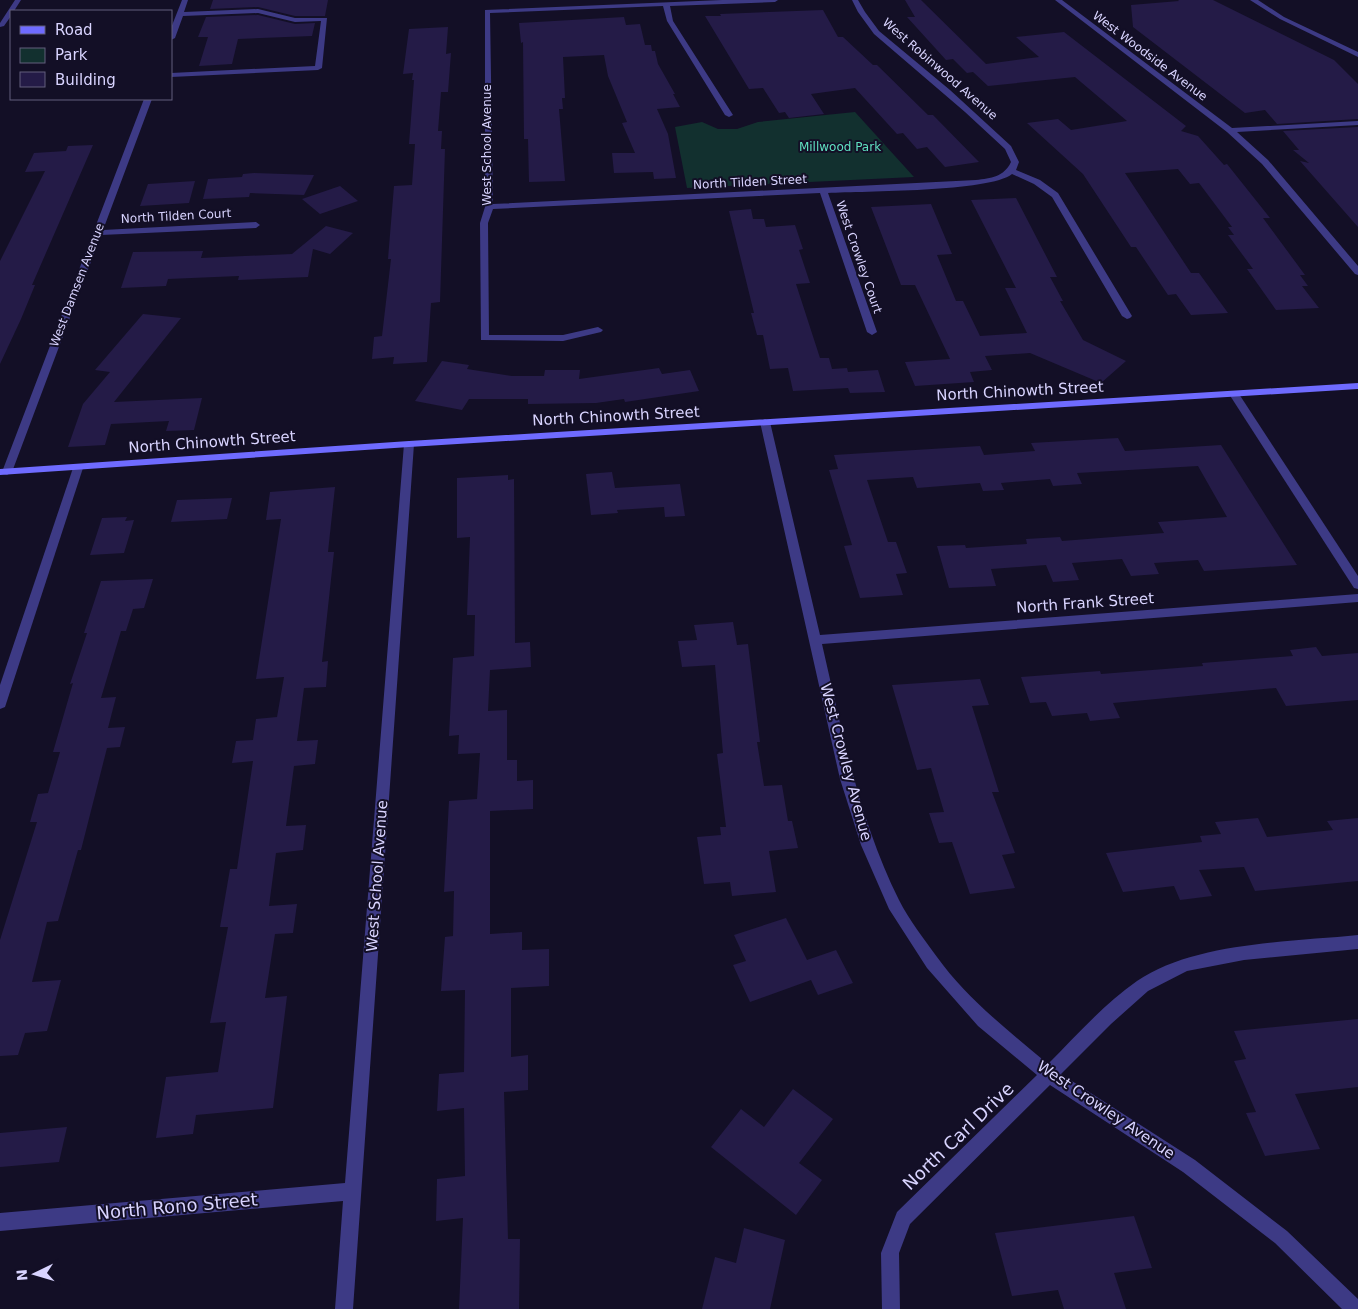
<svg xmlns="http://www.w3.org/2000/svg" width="1358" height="1309" viewBox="0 0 1358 1309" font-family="'DejaVu Sans',sans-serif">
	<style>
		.green { fill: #12302f }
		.building { fill: #241b47 }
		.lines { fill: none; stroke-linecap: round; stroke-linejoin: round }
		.street { fill: #3d3a85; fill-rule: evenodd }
		.secondary { fill: #6f6bff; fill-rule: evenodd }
		.labels { text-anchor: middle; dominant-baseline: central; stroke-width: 4; stroke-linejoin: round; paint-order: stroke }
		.far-street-label { font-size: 12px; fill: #d9d4ff; stroke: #130f26 }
		.far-park-label { font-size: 12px; fill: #5fe0c0; stroke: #130f26 }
		.street-label { font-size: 15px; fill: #d9d4ff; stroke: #130f26 }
		.near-street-label { font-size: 18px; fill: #d9d4ff; stroke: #130f26 }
	</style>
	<rect width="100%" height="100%" fill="#130f26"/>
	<path class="green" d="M855,112L914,177L687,188L675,127L702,122L718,129H737L758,122Z"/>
	<g class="building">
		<path d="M213,0H328L325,16H295L258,7L210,9Z"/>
		<path d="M905,0H921L986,64L1039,57L1016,37L1064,32L1186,126L1181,131L1198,136L1224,165L1227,164L1270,218H1263L1305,275H1300L1308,286H1302L1319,308L1276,310L1247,269H1253L1228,235H1234L1228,227H1232L1199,183L1190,184L1178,169L1125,173L1191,273H1199L1228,313L1191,315L1176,294L1168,295L1136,247H1131L1083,174L1027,123L1058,119L1071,130L1127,121L1075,77L988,86L973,72L967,73L953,59L946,60L907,17H915Z"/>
		<path d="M1178,0H1213L1334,60L1358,84V119L1277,124L1265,110L1245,113L1133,27L1131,5L1179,1Z"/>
		<path d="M823,10L838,37H843L873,65H877L928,115H933L979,162L945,167L927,147L917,149L903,133L897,134L855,88L811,94L824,114L789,118L785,112L779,113L763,88L749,89L705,16H721L720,14Z"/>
		<path d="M258,15L295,24L315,23L312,36L238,39L232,64L199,66L208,37H198L206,17Z"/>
		<path d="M624,17L626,25L640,24L645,45H651L652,51H655L658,64L675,94H673L680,107L657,109L668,134L676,178L654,179L653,172L614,173L612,153H635L622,123L627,122L608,76L604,55L563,57L565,98H562L563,109H559L565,181L529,182L528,139H524L523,42L521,43L519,23Z"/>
		<path d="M448,27L446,54L451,53L448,92H441L438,131H442L441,149H445L440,302L431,303L427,362L393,364L394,357L372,359L374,337L382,336L391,259H388L394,186L412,185L415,144H409L414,80H412L413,73L403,74L409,29Z"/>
		<path d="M1358,127V227L1300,161L1309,163L1293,150H1299L1283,131Z"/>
		<path d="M93,145L32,285H35L21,319L0,364V261L45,171L25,172L34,153L66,151L68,146Z"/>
		<path d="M254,173L314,175L304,195L250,193L249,197L203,199L208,179L242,177L243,174Z"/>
		<path d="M195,181L189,203L140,206L148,184Z"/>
		<path d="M340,186L358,201L320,214L302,199Z"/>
		<path d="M1016,198L1057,277H1050L1063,301H1060L1083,340L1126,361L1101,383L1030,353L985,356L992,370L970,372L974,382L915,386L905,362L950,359L915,285H901L871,207L931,204L952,254L937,255L956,301H963L980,336L1027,333L1005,288H1016L971,200Z"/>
		<path d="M751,209L753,219H764L766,227L795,225L803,249L799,250L810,283L796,284L820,358H829L832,369L847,368L848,372L878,370L885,392L850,393L848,388L793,391L788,368L770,369L763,335H757L751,313H754L729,211Z"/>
		<path d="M326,226L353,233L330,254L313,249L308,277L238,280L239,276L168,279L166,286L121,288L133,252L203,251L201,258L292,254Z"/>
		<path d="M143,314L181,318L114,402L202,398L194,430L166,431L169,421L111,424L105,445L68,447L83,404L110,372L95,370Z"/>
		<path d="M442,361L469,365L467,369L512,376H544L545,370H580L579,379L659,368L662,374L690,370L699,391L625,402L624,399L596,403L528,404V399H469L462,410L415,401Z"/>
		<path d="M1118,438L1125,451L1221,445L1297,565L1204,571L1198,560L1154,563L1159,574L1131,576L1122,559L1072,563L1079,580L1053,582L1046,565L991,569L996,586L949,588L937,546L965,545L966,548L1027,544L1026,539L1060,537L1062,541L1164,533L1158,522L1227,517L1198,466L1077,473L1082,484L1053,486L1050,479L1001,483L1004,490L983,491L980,483L917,488L913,477L867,480L888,542H896L907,573L896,574L903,595L860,598L844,546L852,545L829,470L838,469L834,455L980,446L984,455L1035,451L1031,443Z"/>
		<path d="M612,472L615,488L680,484L685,516L665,517L664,507L617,510L618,513L591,515L586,474Z"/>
		<path d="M508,475V480L514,479L515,643L530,642L531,667L490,670L488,711L507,710V760H517V781L533,780V809L490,811V934L522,932V950L549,949V986L511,988V1057L528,1055V1090L504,1092L508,1239H520L519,1309H459L463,1218L436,1221L437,1179L465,1176L464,1108L437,1111L439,1074L464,1072L465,990L441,991L445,937L453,936L454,891L444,892L449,801L477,799L480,753L458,754L459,735L449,736L453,658L474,656L475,615H467L470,537L457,538V478Z"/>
		<path d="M335,487L328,552H334L322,662L328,661L326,687L304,688L297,741L318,740L315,764L294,766L286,826L306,825L303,850L276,853L269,906L297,904L293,933L275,934L265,998L287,996L273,1108L196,1115L193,1134L156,1138L166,1077L218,1072L226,1022L210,1023L228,927H220L230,869H237L253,761L232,763L236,741L253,740L256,719L277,717L284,677L256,679L281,519L266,520L270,492Z"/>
		<path d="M232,498L227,519L171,522L177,500Z"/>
		<path d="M127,517L125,521L134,520L124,553L90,555L102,518Z"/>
		<path d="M153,579L144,608L133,609L126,631H121L101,698L116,697L108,728L125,727L120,747L107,748L81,850H78L58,921L47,922L32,982L61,980L47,1031L25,1033L18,1055L0,1056V940L37,822H30L38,794L48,793L60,752H53L73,683L70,684L87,633H84L101,581Z"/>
		<path d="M733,622L737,645L748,644L760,742H757L764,786L782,785L788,821H792L798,848L769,851L776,892L732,896L730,882L704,884L697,837L721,835L720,827H726L717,754L723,753L715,665L682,667L678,641L697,640L694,625Z"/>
		<path d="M1316,647L1322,656L1358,653V700L1286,706L1276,688L1113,703L1120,718L1090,721L1087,713L1052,716L1046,702L1030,703L1021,677L1100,671L1101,674L1203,666L1202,663L1293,656L1290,650Z"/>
		<path d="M980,679L989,705L972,706L999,792H992L1015,853L1002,855L1015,888L970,894L952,842L939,843L929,813L944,812L931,768L917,770L892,685Z"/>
		<path d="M1258,818L1267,837L1333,830L1327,821L1358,818V881L1255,891L1244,867L1199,870L1212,896L1180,900L1174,886L1123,892L1106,853L1202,842L1200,836L1221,834L1215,822Z"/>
		<path d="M786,918L807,960L836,950L853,983L818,995L811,980L750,1002L733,965L746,961L734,935Z"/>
		<path d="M1358,1019V1087L1295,1094L1320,1149L1265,1156L1246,1113L1256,1112L1234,1061L1246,1059L1234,1031Z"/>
		<path d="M793,1089L833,1119L799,1163L822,1180L796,1215L711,1147L741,1109L764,1127Z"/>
		<path d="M67,1127L59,1162L0,1167V1133Z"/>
		<path d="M1134,1216L1152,1268L1114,1273L1126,1309H1064L1058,1290L1012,1296L995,1233Z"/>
		<path d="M744,1228L785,1240L770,1309H702L715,1257L736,1263Z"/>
	</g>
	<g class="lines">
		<g class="street">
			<path d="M15,0H21L14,11H11V16L4,26L0,27V23Z"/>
			<path d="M182,0H188L184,12L258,9L295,18H327L322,68L318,70L171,77V73L315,66L321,21L295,22L258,13L183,16L175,38L171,40V28Z"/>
			<path d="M722,0H778L775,2L670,6L673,21L733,115L729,117L725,115L667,21L663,6L490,13L493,204L976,180C991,178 1004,177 1011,162L1005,149L965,112L874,34L858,12L852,0H858L865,12L879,31L950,90L1011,146L1019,162L1016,170L1040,180L1058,193L1132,316L1130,318L1127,319L1122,316L1052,197L1034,184L1012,174C990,192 863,191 828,193L877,332L872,335L867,332L820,193L493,209L488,223L489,335H563L598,327L603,330L601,332L563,341L481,340L480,223L485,207V10Z"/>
			<path d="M1055,0H1062L1232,128L1358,121V125L1237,132L1268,160L1358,266V275L1355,274L1262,164L1227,132Z"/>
			<path d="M1250,0H1258L1284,17L1358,52V57L1280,19Z"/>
			<path d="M144,99H152L103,230L256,222L260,225L256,228L101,235L12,472L7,475L3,474L2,472Z"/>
			<path d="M1234,391L1239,394L1358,576V589L1354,588L1229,394Z"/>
			<path d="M765,419L770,422L820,635L1358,594V602L822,644C842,731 859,820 899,900C909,920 924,939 937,957C967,999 1009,1031 1048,1064C1076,1036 1104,1004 1137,981C1194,942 1290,942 1358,935V949L1244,960L1187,971L1148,991L1111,1024L1061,1074L1195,1160L1287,1231L1358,1299V1309H1342L1275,1243L1183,1172L1050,1085L910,1224L899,1253L900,1309H882L881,1253L897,1212L1037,1075L978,1026L927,968L889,909L861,845L840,779L760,422Z"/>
			<path d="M409,441L414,444L353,1309H335L343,1201L0,1231V1213L345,1183L404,444Z"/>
			<path d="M78,465L83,468L6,704L5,707L0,709V685L73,468Z"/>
		</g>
		<path class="secondary" d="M1358,383V389L409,447L0,475V469L409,441Z"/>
	</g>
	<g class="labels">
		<g class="far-street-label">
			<text transform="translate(1150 56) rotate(37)">West Woodside Avenue</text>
			<text transform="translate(940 69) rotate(41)">West Robinwood Avenue</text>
			<text transform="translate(487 145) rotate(-90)">West School Avenue</text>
			<text transform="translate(750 182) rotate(-3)">North Tilden Street</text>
			<text transform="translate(176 216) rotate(-3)">North Tilden Court</text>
			<text transform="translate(859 257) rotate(71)">West Crowley Court</text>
			<text transform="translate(77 285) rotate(-69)">West Damsen Avenue</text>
		</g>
		<g class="far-park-label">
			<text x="840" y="147">Millwood Park</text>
		</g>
		<g class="street-label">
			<text transform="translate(1020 391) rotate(-3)">North Chinowth Street</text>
			<text transform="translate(616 416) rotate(-3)">North Chinowth Street</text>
			<text transform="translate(212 442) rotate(-4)">North Chinowth Street</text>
			<text transform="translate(1085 603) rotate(-4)">North Frank Street</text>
			<text transform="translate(846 762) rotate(75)">West Crowley Avenue</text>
			<text transform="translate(377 876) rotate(-86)">West School Avenue</text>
			<text transform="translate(1106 1110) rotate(34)">West Crowley Avenue</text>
		</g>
		<g class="near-street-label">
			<text transform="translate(958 1136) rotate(-44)">North Carl Drive</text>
			<text transform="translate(177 1206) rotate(-5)">North Rono Street</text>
		</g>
	</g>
	<rect x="10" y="10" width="162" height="90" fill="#130f26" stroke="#625e7d"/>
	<rect x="20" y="26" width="25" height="8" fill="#6f6bff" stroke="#625e7d"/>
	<text x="55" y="35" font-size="15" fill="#d9d4ff">Road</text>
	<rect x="20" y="48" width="25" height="15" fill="#12302f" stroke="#625e7d"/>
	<text x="55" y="60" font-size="15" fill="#d9d4ff">Park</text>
	<rect x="20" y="72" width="25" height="15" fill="#241b47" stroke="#625e7d"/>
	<text x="55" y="85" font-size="15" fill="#d9d4ff">Building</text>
	<g transform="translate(35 1274) rotate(265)" stroke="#130f26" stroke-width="4" paint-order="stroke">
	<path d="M0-4L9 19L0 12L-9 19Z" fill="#d9d4ff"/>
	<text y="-8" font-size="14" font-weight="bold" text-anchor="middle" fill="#d9d4ff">N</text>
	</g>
</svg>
